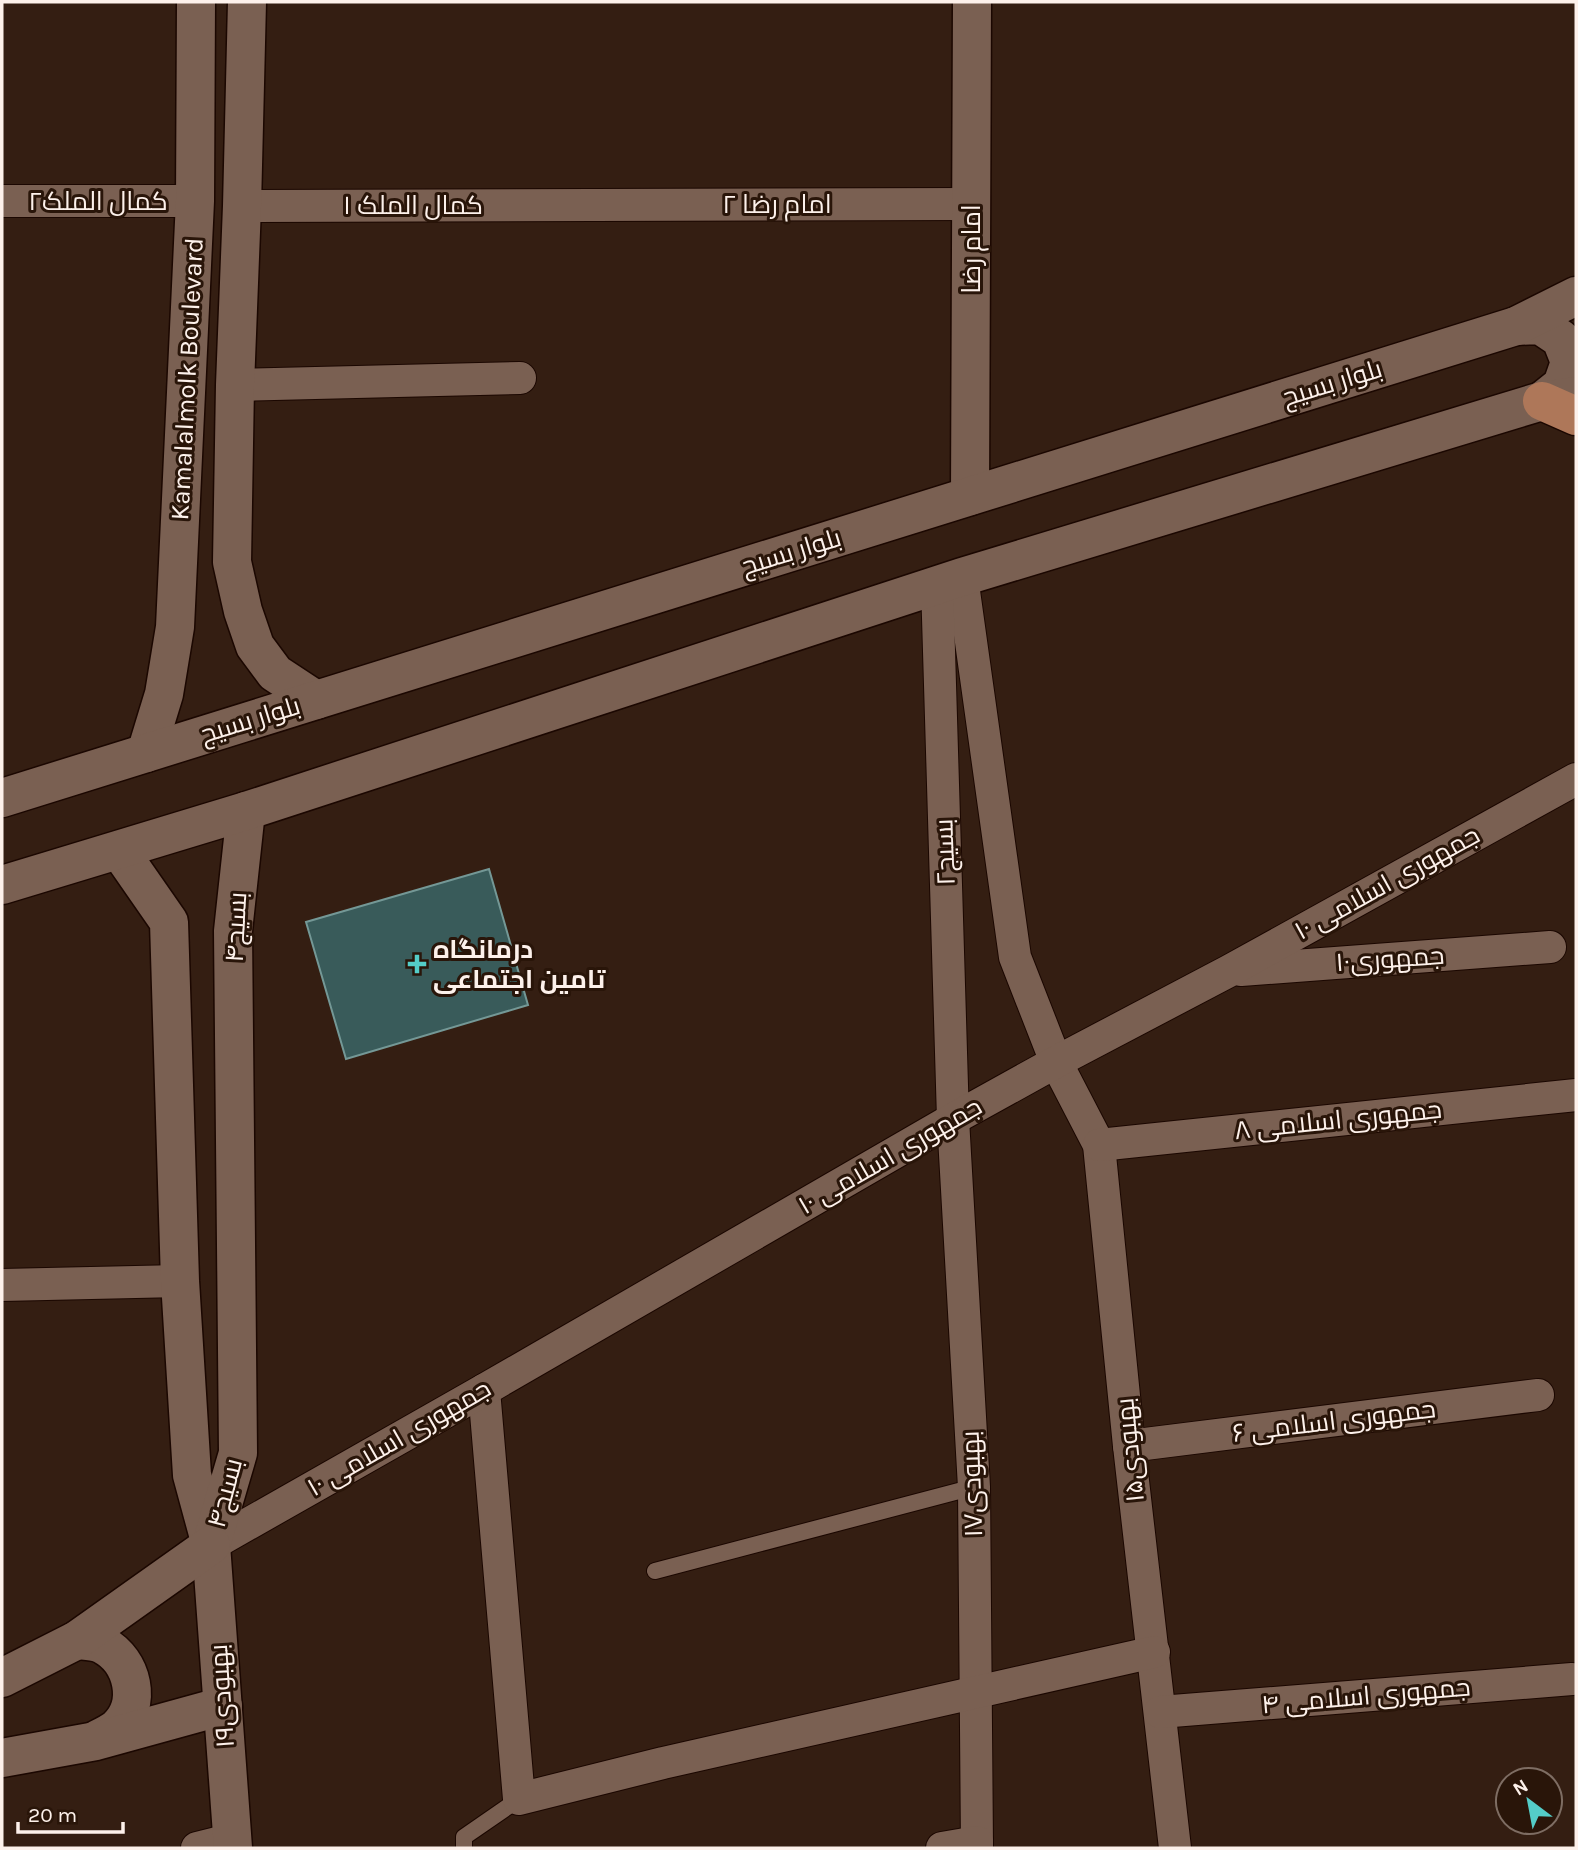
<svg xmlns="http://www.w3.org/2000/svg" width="1578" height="1850" viewBox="0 0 1578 1850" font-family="Karla,Cairo,sans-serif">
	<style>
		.building { fill: #395b5a; stroke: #749896; stroke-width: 2 }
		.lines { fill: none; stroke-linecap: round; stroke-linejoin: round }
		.service-casing { stroke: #1b0701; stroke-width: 18 }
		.minor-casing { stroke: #1b0701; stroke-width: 34 }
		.tertiary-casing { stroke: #1b0701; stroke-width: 41 }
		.secondary-casing { stroke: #1b0701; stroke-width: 41 }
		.primary-casing { stroke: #1b0701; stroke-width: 41 }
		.service { stroke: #7a6052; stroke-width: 16 }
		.minor { stroke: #7a6052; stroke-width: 32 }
		.tertiary { stroke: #7a6052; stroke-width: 38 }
		.secondary { stroke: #7a6052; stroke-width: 38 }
		.primary { stroke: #ae7759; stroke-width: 38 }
		.poi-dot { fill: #54cdc8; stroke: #291509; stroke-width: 2.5 }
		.labels { text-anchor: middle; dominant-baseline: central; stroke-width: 6; stroke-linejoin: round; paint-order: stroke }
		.street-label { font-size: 26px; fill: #fdf1eb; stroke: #291509 }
		.poi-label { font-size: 26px; font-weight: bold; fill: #fdf1eb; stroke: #291509; text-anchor: start }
	</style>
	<rect width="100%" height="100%" fill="#341e12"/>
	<path class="building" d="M489,869L528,1005L346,1059L306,922Z"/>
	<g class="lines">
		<defs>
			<g id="service">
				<path d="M655,1571L974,1487"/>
				<path d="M464,1848V1837L519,1799"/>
			</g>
			<g id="minor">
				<path d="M2,201H195"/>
				<path d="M242,206L971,204"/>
				<path d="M235,385L520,378"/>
				<path d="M962,577L1015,957L1056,1062L1099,1145L1129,1446L1175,1848"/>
				<path d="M937,584L953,1119L974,1487L977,1848"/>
				<path d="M1241,970L1550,947"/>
				<path d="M1099,1145L1576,1095"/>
				<path d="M2,1285L180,1281"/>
				<path d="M484,1390L519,1799L663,1763L1154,1652"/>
				<path d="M1129,1446L1538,1395"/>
				<path d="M211,1545L484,1390L953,1119L1056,1062L1229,971L1576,779"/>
				<path d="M1160,1712L1572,1679"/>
				<path d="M197,1848L233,1839"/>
				<path d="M942,1848L977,1842"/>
			</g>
			<g id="tertiary">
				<path d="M247,2L242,206L235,385L232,562L243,611L255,646L275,673L316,700"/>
				<path d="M970,496L972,2"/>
				<path d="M146,753L164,694L175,627L195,201L196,2"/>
				<path d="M119,850L169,922L180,1281L192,1475L211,1545L233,1848"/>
				<path d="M211,1545L238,1453L233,931L246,811"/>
				<path d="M77,1640C85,1641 96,1641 103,1645C133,1661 143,1704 117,1728C112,1732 104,1736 98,1739"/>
				<path d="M2,1678L77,1640L211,1545"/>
				<path d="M2,1758L96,1741L223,1706"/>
			</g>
			<g id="secondary">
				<path d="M1516,326L1540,325L1561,339L1570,362L1562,385L1542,401"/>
				<path d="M2,798L1516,326L1576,296"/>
				<path d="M2,885L246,811L962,577L1542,401L1576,396"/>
			</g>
			<path id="primary" d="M1542,401L1576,416"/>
		</defs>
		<use href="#service" class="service-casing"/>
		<use href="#minor" class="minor-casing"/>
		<use href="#tertiary" class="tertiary-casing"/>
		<use href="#secondary" class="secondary-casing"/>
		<use href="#primary" class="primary-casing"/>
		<use href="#service" class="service"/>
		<use href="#minor" class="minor"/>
		<use href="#tertiary" class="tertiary"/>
		<use href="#secondary" class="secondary"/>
		<use href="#primary" class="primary"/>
	</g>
	<path class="poi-dot" d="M413.5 953.5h7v7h7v7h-7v7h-7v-7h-7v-7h7z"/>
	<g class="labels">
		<g class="street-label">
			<text x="98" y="201">کمال الملک۲</text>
			<text x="777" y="204">امام رضا ۲</text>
			<text x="413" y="205">کمال الملک ۱</text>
			<text transform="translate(971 249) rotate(-90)">امام رضا</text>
			<text transform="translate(187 379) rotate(-87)">Kamalalmolk Boulevard</text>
			<text transform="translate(1332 383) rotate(-17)">بلوار بسیج</text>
			<text transform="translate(791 552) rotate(-17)">بلوار بسیج</text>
			<text transform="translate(250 720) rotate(-17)">بلوار بسیج</text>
			<text transform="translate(945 852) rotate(-92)">بسیج۲</text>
			<text transform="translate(1387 883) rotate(-29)">جمهوری اسلامی ۱۰</text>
			<text transform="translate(236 927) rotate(-87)">بسیج۴</text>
			<text transform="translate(1390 959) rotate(-4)">جمهوری۱۰</text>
			<text transform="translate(1338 1120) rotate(-6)">جمهوری اسلامی ۸</text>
			<text transform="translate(890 1156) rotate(-30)">جمهوری اسلامی ۱۰</text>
			<text transform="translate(1334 1421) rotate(-7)">جمهوری اسلامی ۶</text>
			<text transform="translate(399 1438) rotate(-30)">جمهوری اسلامی ۱۰</text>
			<text transform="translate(1130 1450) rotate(-96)">بهبودی۱۵</text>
			<text transform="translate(972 1484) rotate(-92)">بهبودی۱۷</text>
			<text transform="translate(225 1493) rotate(-75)">بسیج۴</text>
			<text transform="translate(222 1696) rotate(-94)">بهبودی۱۹</text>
			<text transform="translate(1366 1696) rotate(-5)">جمهوری اسلامی ۴</text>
		</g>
		<g class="poi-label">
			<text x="433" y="949">درمانگاه<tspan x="433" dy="30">تامین اجتماعی</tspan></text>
		</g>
	</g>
	<rect width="1578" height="1850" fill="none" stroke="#fdf1eb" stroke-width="7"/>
	<g transform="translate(1529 1801) rotate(328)"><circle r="33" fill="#291509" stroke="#7e6d63" stroke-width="2"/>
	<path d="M0-5L12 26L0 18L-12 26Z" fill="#54cdc8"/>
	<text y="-10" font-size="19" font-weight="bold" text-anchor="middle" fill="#fdf1eb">N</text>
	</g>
	<path d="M18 1822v10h105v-10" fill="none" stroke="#fdf1eb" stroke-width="3.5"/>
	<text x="28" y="1822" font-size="21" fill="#fdf1eb" stroke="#291509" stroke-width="5" paint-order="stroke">20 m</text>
</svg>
